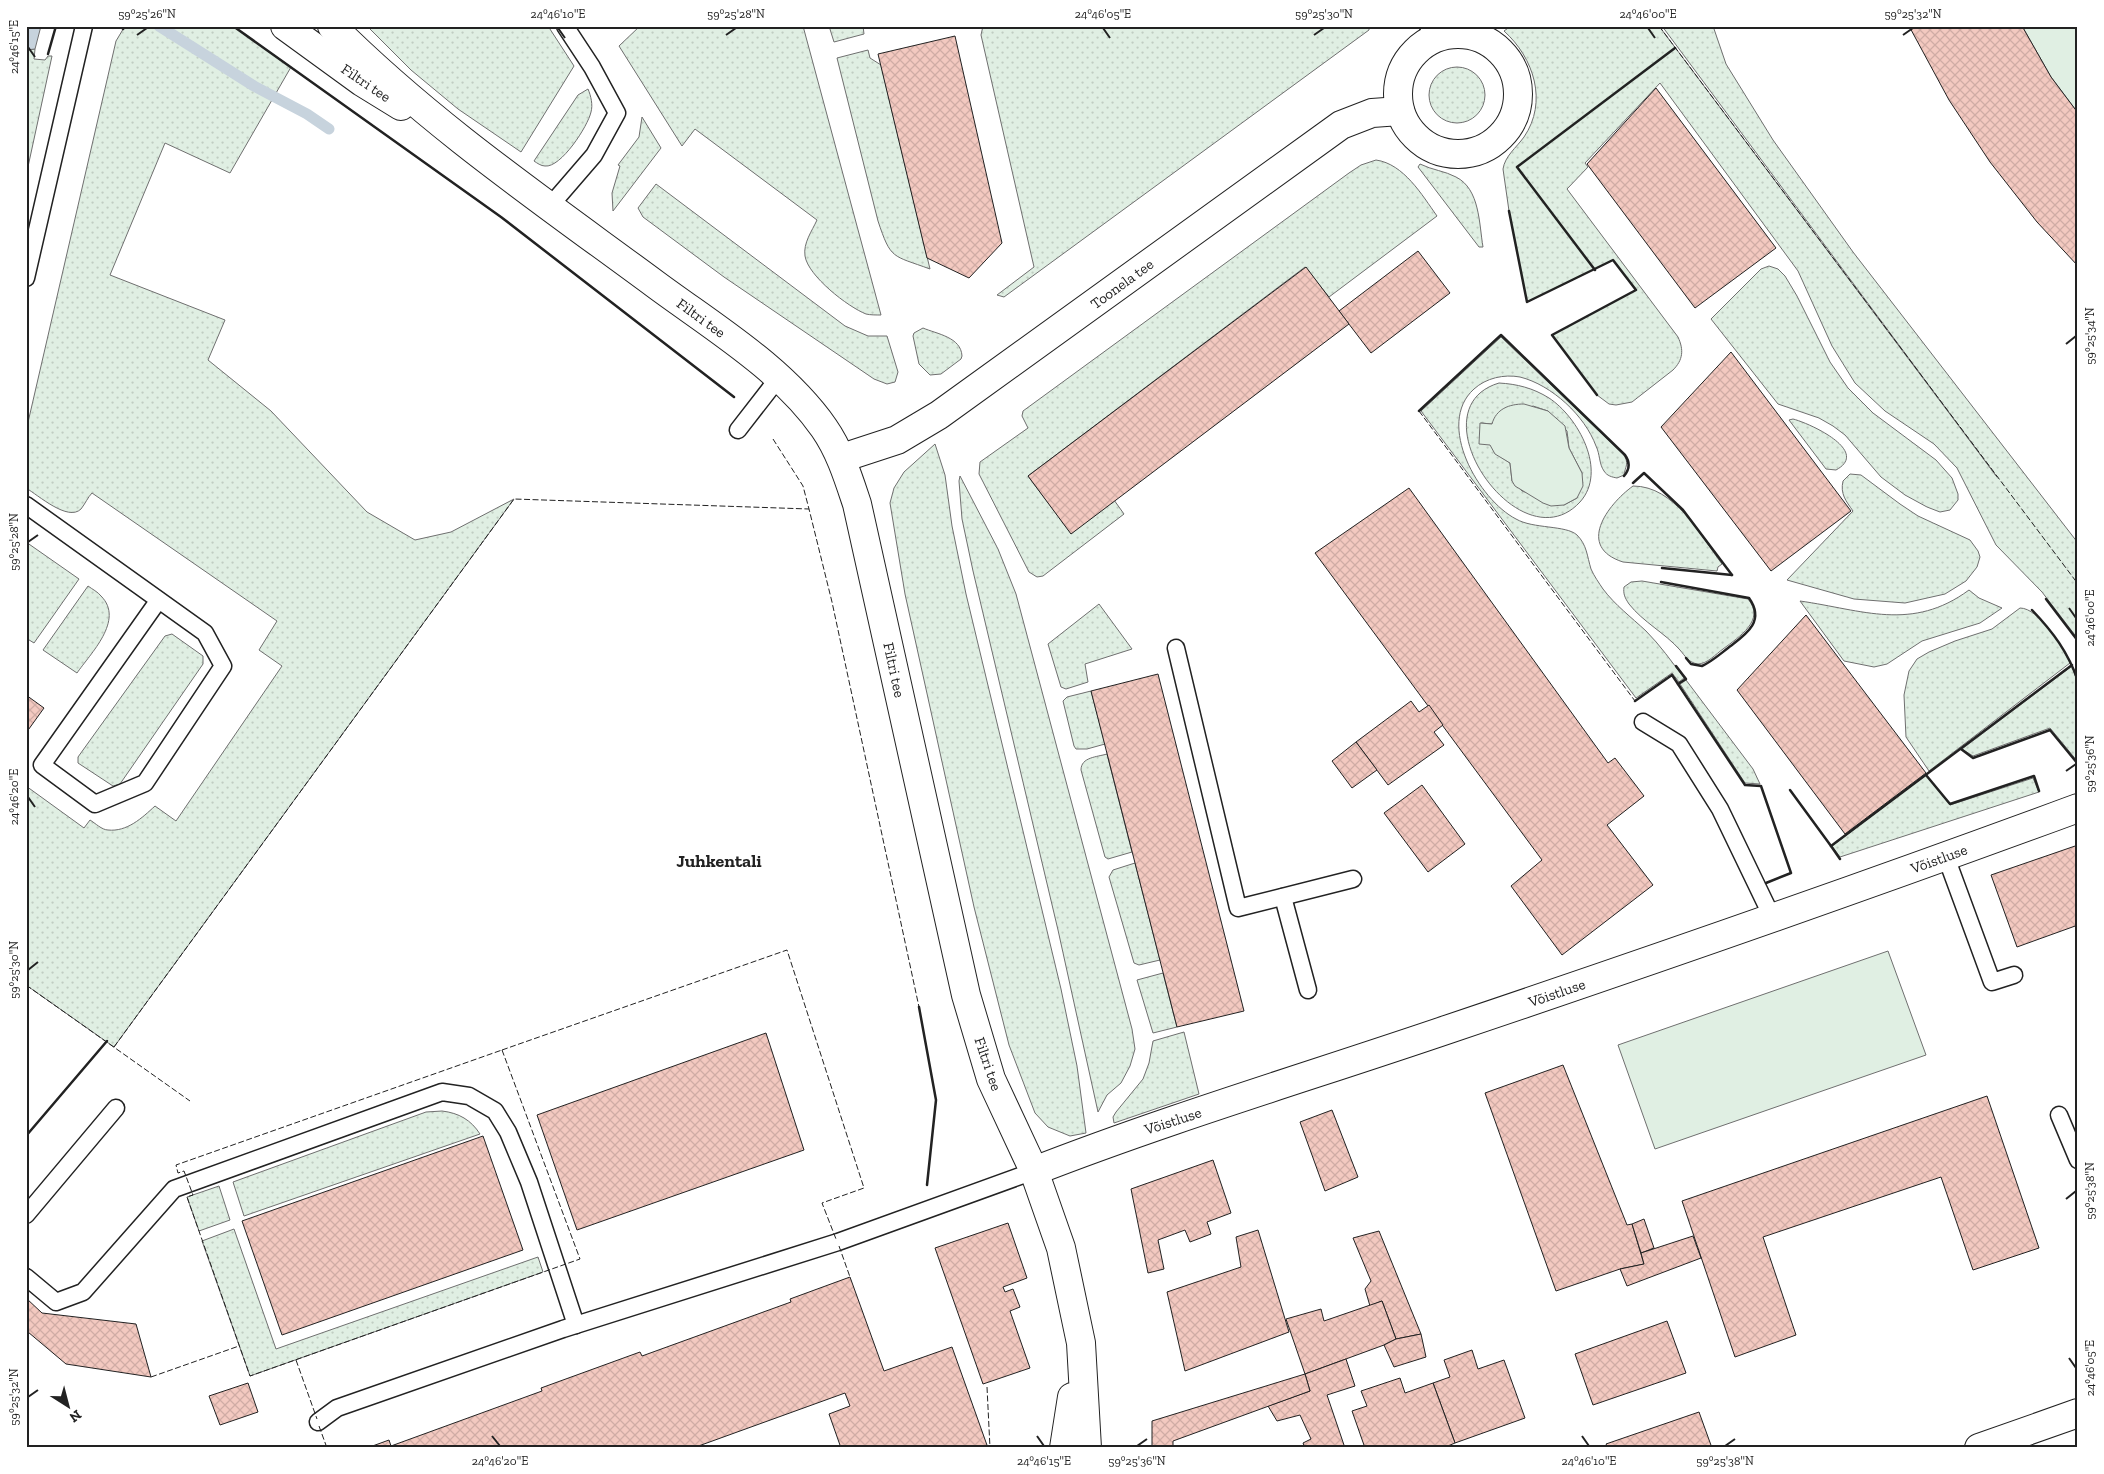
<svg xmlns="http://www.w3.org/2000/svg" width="2104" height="1474" viewBox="0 0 2104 1474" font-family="'Zilla Slab',serif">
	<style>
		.grass { fill: url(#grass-dots); stroke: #6f6f6f; fill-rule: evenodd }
		.park { fill: #e0efe3; stroke: #6f6f6f }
		.water { fill: #c7d3dd; stroke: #6f6f6f }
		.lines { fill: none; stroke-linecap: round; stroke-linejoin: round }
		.stream { stroke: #c7d3dd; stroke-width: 11 }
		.building { fill: url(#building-cross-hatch); stroke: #222 }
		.service-casing { stroke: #222; stroke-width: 19 }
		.minor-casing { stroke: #222; stroke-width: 30 }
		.tertiary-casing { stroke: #222; stroke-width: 30 }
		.service { stroke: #fff; stroke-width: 16 }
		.minor { stroke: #fff; stroke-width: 28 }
		.tertiary { stroke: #fff; stroke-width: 28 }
		.fence { stroke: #222; stroke-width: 1; stroke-dasharray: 6 2.5; stroke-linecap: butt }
		.wall { stroke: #222; stroke-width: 2.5 }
		.ticks { fill: none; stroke: #222; stroke-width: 2 }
		.labels { text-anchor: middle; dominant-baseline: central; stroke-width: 4; stroke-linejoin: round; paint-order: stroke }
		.street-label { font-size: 15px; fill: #222; stroke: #fff }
		.quarter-label { font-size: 18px; font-weight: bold; fill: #222; stroke: #fff }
		.neatline { fill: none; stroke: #222; stroke-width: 2 }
		.ticks-label { font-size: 12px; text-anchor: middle; fill: #222 }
	</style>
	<defs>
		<pattern id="grass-dots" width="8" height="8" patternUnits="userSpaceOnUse" patternTransform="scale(1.25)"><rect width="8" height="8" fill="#e0efe3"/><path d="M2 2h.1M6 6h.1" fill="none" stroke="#c0cdc2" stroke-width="1.8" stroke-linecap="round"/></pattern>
		<pattern id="building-cross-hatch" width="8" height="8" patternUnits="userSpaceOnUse" patternTransform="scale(1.25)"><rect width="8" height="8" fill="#f3c9c0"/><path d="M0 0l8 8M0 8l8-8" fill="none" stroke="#d0aca5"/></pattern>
	</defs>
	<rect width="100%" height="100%" fill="#fff"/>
	<g class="grass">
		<path d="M125,26H233L291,67L230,173L165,143L110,275L225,320L208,360L271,411L367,512L415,540L451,532L514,499L114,1047L26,985V786L84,828L90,820C95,823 102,830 108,830C127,832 142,818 155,806L176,821L282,666L259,650L277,621L92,493C88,497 85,504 81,509C68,522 38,495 26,488V431L116,41Z"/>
		<path d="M367,26H548L574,66L521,152L458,109L411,70Z"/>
		<path d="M640,26H803L881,315C876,315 870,315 866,314C848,307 808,276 805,256C803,243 812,231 817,220L695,129L682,146L619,46Z"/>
		<path d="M829,26H863L864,34L834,42Z"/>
		<path d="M983,26H1369V30L1004,297L997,295L1034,267L981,35Z"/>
		<path d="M1511,26H1659L1997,477L1662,26H1713L1726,64L1773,140L1853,252L2078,543V639L2042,592L1996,545L1957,468L1934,444L1885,411L1855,383L1832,346L1798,271L1660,83L1585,163L1588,167L1567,189L1678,337C1684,350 1683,360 1673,370L1632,402L1616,405L1609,404L1597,395L1552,335L1636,290L1613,260L1527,302L1509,211L1503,169C1505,156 1516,148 1524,137C1548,102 1534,58 1504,31Z"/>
		<path d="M35,49L34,59L45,60L48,56H52L26,176V50Z"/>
		<path d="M868,50L870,58L881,65L930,269C892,255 891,260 878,221L837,58Z"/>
		<circle cx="1457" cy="95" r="28"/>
		<path d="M588,89C591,96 593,105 591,112C588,126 561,168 545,166C541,166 537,163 534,161L578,95Z"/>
		<path d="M642,117L661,148L613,211L612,193L620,166L618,165L639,137Z"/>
		<path d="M1376,160C1404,164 1422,195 1437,216L1329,297L1305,267L1028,476L1071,533L1114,500L1124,514L1043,576L1037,577L1029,572L979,474L980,462L1028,428L1022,416L1023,411L1349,173L1361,165Z"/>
		<path d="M1420,164C1432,170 1445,171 1456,177C1480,189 1479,224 1483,247H1479L1418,167Z"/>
		<path d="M656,184L845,326L868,336H887L898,372L895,382L887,384L874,379L724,277L643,217L638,208Z"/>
		<path d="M1769,266L1778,269L1785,276L1797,296L1830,362L1848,388L1873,413L1936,460L1952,478L1958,494V500L1950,510L1940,512L1927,507L1905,495L1881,477L1845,435L1833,426L1819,418L1778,404L1711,319L1761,269Z"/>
		<path d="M923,328C937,334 961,337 962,356L961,359L941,374L930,375L919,364L913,336L914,333Z"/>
		<path d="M1501,337L1623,454C1630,463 1625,467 1624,475L1617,478C1612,477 1607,476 1604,471C1599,464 1600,454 1596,446C1585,416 1552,385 1520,377C1504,374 1486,378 1474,389C1435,424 1479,500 1516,519C1533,529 1566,525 1577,535C1587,545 1587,556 1591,569C1594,576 1599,583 1603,589C1615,605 1631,617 1646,631C1660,645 1672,662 1684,678L1679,682L1672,673L1636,698L1421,411Z"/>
		<path d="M1499,383C1517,384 1533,388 1549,398C1578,417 1608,471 1580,502C1520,567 1412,409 1499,383ZM1533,406L1548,411L1567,431L1569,448L1582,473L1577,498L1564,505L1522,491L1512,481L1510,463L1501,457L1492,447L1481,423L1492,424Z"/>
		<path d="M1793,419C1809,423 1871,451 1836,470L1826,469L1789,420Z"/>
		<path d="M935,444L945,475L952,526L966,594L1061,989L1077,1066L1086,1133L1070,1136L1048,1127L1035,1113L1009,1045L974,907L926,689L905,594L890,503L894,488L904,472Z"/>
		<path d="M1850,474L1861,475L1900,504L1918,516L1970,540L1978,551L1980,557L1977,567L1966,581L1945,594L1905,603L1854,599L1787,580L1853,511C1846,501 1840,494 1843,481Z"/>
		<path d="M960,476L998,549L1016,594L1132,1029L1135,1049L1130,1066L1121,1083L1107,1095L1098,1112L1058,930L973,571L962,519L959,481Z"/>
		<path d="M1633,486C1675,486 1700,535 1722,564L1718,567L1717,571L1623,562C1576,547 1607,505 1633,486Z"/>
		<path d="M26,542L79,579L34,643L26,638Z"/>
		<path d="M1642,581L1748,599C1766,620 1739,637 1723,649C1716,654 1707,664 1698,664C1689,663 1685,656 1680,650C1665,633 1643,622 1629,604C1625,598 1623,594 1624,587L1631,582Z"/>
		<path d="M88,586C92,589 98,592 101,596C125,620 90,654 77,673L43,650Z"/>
		<path d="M1969,590L1979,598L2002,608L1980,623L1922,641L1887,664L1874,667L1844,661L1800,601C1863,610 1912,632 1969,590Z"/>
		<path d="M1099,604L1132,649L1085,664L1088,682L1066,689L1061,687L1048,644Z"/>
		<path d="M2020,608C2039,608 2063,647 2070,663L1929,771L1906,737L1904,695L1909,671L1917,659L1929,652L1955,641L1992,629Z"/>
		<path d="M172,634L203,656V664L120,784L113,786L78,763V757L165,636Z"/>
		<path d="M2072,666L2078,684V762L2050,728L1973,756L1962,749Z"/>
		<path d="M1686,680L1753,769L1760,784L1745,783L1680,684Z"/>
		<path d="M1091,691L1105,744L1087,749H1076L1074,746L1063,701L1067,697Z"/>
		<path d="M1107,754L1132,852L1108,859L1105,857L1081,770C1081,757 1097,757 1107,754Z"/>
		<path d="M1926,775L1950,805L2033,778L2039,792L1840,857L1832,846Z"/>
		<path d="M1135,863L1160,960L1139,965L1134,963L1109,877L1113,870Z"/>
		<path d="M1163,973L1177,1027L1153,1033L1137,980Z"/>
		<path d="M1184,1032L1199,1094L1114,1123L1113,1117L1116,1112L1143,1079L1149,1063L1153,1041Z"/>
		<path d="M442,1111C459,1113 471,1120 480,1134L244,1216L233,1182L426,1112Z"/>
		<path d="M219,1186L230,1220L199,1231L187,1197Z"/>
		<path d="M234,1229L276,1349L538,1257L543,1272L250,1376L202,1241Z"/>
	</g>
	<g class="park">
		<path d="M2022,26H2078V113L2051,77Z"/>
		<path d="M1524,404L1548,411L1565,426L1569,448L1582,473L1583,486L1577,498L1564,505L1551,506L1543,503L1515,486L1512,481L1510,463L1495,454L1490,445L1479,444L1480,423L1492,424C1496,409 1509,404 1524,404Z"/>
		<path d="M1888,951L1926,1055L1655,1149L1618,1045Z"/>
	</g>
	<path class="water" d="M26,26H41L35,49L26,50Z"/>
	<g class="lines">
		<path class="stream" d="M159,26L254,86L307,114L329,129"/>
	</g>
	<g class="building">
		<path d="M1909,26H2022L2051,77L2078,113V266L2037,222L1990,162L1949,100Z"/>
		<path d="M955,36L1002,243L969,278L927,258L878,54Z"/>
		<path d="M1656,88L1776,248L1695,308L1587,164Z"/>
		<path d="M1418,251L1450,293L1371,353L1339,311Z"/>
		<path d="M1306,267L1349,324L1071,534L1028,476Z"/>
		<path d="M1731,352L1851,511L1771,571L1661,427Z"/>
		<path d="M1409,488L1608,763L1615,758L1644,796L1607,825L1653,885L1562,955L1511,886L1542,860L1315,553Z"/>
		<path d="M1806,615L1926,773L1845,834L1737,690Z"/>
		<path d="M1158,674L1244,1011L1177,1027L1091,691Z"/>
		<path d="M26,695L44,708L26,733Z"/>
		<path d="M1411,701L1419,712L1429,705L1443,725L1434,732L1444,745L1388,785L1356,742Z"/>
		<path d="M1356,742L1377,770L1352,788L1332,761Z"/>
		<path d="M1422,785L1465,844L1428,872L1384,813Z"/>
		<path d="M2078,845V925L2017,947L1991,875Z"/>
		<path d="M766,1033L804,1150L577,1230L537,1115Z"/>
		<path d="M1563,1065L1627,1225L1632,1224L1644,1264L1620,1269L1556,1291L1485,1093Z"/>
		<path d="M1987,1096L2039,1248L1973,1270L1941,1177L1763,1237L1796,1335L1735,1357L1682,1201Z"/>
		<path d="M1332,1110L1358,1177L1325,1191L1300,1122Z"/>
		<path d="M483,1136L523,1250L282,1335L242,1221Z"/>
		<path d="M1213,1160L1231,1213L1207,1222L1211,1234L1190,1242L1185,1230L1158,1240L1164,1269L1148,1273L1131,1189Z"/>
		<path d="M1644,1219L1654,1248L1641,1253L1632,1224Z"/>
		<path d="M1008,1223L1027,1278L1003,1287L1005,1292L1013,1289L1020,1307L1010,1311L1030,1368L983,1384L935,1248Z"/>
		<path d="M1258,1230L1289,1332L1185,1371L1167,1292L1241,1267L1236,1237Z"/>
		<path d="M1379,1231L1421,1334L1396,1339L1382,1301L1370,1306L1365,1289L1371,1281L1353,1238Z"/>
		<path d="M1693,1236L1701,1258L1627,1286L1620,1269L1644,1264L1641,1253Z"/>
		<path d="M850,1277L884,1371L952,1347L988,1448H841L829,1414L850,1406L845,1393L693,1448H367L389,1440L391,1446L542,1391L541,1388L640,1352L642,1356L791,1302L790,1299Z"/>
		<path d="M26,1298L42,1313L136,1324L151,1377L66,1364L28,1332L26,1334Z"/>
		<path d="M1382,1301L1396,1339L1384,1345L1305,1374L1286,1319L1321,1309L1324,1321Z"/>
		<path d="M1667,1321L1686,1373L1593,1405L1575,1354Z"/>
		<path d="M1421,1334L1426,1357L1394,1367L1384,1345L1396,1339Z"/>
		<path d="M1472,1350L1478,1369L1504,1360L1525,1418L1455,1443L1433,1383L1450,1377L1444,1360Z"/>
		<path d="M1346,1359L1355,1386L1327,1395L1345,1448H1305L1303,1443L1311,1439L1300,1415L1277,1421L1268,1406L1310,1391L1305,1374Z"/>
		<path d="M1305,1374L1310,1391L1173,1441V1448H1152V1421Z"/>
		<path d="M1400,1378L1405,1393L1433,1383L1455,1443L1443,1448H1365L1352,1411L1367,1406L1361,1391Z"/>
		<path d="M248,1383L258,1412L220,1425L209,1396Z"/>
		<path d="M1699,1412L1712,1448H1608L1606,1444Z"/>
	</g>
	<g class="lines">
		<defs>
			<g id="service">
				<path d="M1428,26L1435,39"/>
				<path d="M550,206L594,155L617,113L592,67L565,26"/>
				<path d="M26,278L84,26"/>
				<path d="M738,430L780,376"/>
				<path d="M26,505L205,633L223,666L145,783L95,804L42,765L158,601"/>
				<path d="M1176,648L1238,908L1353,879"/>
				<path d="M1643,722L1679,744L1720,809L1773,919"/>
				<path d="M1946,857L1992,982L2014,975"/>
				<path d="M1283,897L1308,990"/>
				<path d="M2059,1115L2078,1160"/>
				<path d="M26,1215L116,1108"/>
				<path d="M26,1277L56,1302L83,1292L174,1189L442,1092L469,1096L495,1111L508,1132L529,1182L576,1325"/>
				<path d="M318,1422L337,1408L563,1329L838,1242L1034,1171"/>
			</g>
			<g id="minor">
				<circle cx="1458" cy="94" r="60"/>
				<path d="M842,458L897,440L939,415L1341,125L1372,113L1400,111"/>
				<path d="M1034,1171C1170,1118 1311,1076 1449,1029C1660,958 1869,885 2078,808"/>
			</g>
			<g id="tertiary">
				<path d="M285,26L362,82L401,106"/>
				<path d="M332,26C430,124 544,202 655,284C713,327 782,368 824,428C840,451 848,477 857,504L966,995L991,1079L1034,1171L1061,1248L1081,1343L1087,1448"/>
				<path d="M1064,1448L1072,1397"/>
				<path d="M1979,1448L2078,1413"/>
			</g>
		</defs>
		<use href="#service" class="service-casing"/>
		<use href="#minor" class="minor-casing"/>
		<use href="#tertiary" class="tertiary-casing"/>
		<use href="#service" class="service"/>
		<use href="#minor" class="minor"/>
		<use href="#tertiary" class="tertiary"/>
		<g class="fence">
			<path d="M1659,26L2078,584"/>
			<path d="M1419,411L1635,701"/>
			<path d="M773,439L803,486L809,509L832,602L919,1007"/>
			<path d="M26,985L190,1101"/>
			<path d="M114,1047L514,499L809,509"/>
			<path d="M502,1050L580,1259L250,1376L187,1197L193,1195L184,1171L178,1173L176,1165Z"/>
			<path d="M502,1050L787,950L864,1188L822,1203L836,1239"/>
			<path d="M839,1246L850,1277"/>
			<path d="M296,1360L317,1419"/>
			<path d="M151,1377L239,1346"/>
			<path d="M987,1387L990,1448"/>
			<path d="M319,1426L327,1448"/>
		</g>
		<g class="wall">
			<path d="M233,26L501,217L734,397"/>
			<path d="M123,29L125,26"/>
			<path d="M48,54L56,26"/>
			<path d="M1509,211L1527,302L1613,260L1636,290L1552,335L1597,395"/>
			<path d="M1595,270L1517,167L1675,48"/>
			<path d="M1419,411L1501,335L1625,455C1630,462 1630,469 1624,476"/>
			<path d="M1633,483L1644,473L1683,510L1732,575"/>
			<path d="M1662,568L1732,575"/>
			<path d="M1661,582L1749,598C1766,622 1745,635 1728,648C1719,655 1711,662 1702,666L1691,664L1686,658"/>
			<path d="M2046,599L2078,641"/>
			<path d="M2032,610C2053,632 2068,652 2078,681"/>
			<path d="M1676,666L1686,679L1678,684"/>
			<path d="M1635,701L1672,675L1745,785L1761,786L1791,873L1766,883"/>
			<path d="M1961,749L1973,758L2050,730L2078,764"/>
			<path d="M1926,775L1950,804L2034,776L2039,791"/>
			<path d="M1790,790L1831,846"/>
			<path d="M1840,859L1831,846L2072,665"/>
			<path d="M919,1007L936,1100L927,1185"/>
			<path d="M26,1136L107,1041"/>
		</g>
	</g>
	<path class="ticks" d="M558,28L565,38M1103,28L1110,38M1648,28L1655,38M137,35L147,28M726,35L736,28M1314,35L1324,28M1903,35L1913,28M28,47L35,57M2066,344L2076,336M28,542L38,535M2069,608L2076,618M2066,771L2076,764M28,797L35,807M28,970L38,962M2066,1199L2076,1191M2069,1358L2076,1368M28,1397L38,1390M492,1436L500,1446M1037,1436L1044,1446M1582,1436L1589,1446M1137,1446L1147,1439M1725,1446L1735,1439"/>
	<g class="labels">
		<g class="street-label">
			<text transform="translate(366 83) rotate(34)">Filtri tee</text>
			<text transform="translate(1122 284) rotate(-36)">Toonela tee</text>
			<text transform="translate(701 318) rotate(36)">Filtri tee</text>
			<text transform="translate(894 670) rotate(78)">Filtri tee</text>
			<text transform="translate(1939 859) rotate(-20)">Võistluse</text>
			<text transform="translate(1557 993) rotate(-19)">Võistluse</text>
			<text transform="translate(988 1064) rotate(71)">Filtri tee</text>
			<text transform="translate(1173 1121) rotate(-18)">Võistluse</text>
		</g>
		<g class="quarter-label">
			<text x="719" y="861">Juhkentali</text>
		</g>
	</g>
	<rect width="2104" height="1474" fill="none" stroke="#ffffff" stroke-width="55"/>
	<g transform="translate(68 1406) rotate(144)" stroke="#ffffff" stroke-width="4" paint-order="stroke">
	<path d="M0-4L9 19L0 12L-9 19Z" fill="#222222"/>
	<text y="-8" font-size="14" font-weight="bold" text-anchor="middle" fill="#222222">N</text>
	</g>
	<rect x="28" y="28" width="2048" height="1418" class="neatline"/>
	<g class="ticks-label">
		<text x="147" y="18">59°25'26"N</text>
		<text x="558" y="18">24°46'10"E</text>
		<text x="736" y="18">59°25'28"N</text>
		<text x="1103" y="18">24°46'05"E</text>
		<text x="1324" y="18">59°25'30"N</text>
		<text x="1648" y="18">24°46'00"E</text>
		<text x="1913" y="18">59°25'32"N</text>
		<text transform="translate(14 47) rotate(-90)" y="4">24°46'15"E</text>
		<text transform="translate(2090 336) rotate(-90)" y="4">59°25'34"N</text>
		<text transform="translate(14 542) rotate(-90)" y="4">59°25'28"N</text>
		<text transform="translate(2090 618) rotate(-90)" y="4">24°46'00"E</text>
		<text transform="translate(2090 764) rotate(-90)" y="4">59°25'36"N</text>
		<text transform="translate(14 797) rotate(-90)" y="4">24°46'20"E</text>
		<text transform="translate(14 970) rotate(-90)" y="4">59°25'30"N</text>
		<text transform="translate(2090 1191) rotate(-90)" y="4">59°25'38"N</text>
		<text transform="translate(2090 1368) rotate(-90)" y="4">24°46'05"E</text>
		<text transform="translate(14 1397) rotate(-90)" y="4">59°25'32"N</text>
		<text x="500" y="1465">24°46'20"E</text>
		<text x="1044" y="1465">24°46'15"E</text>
		<text x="1137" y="1465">59°25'36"N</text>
		<text x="1589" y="1465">24°46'10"E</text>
		<text x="1725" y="1465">59°25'38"N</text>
	</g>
</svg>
